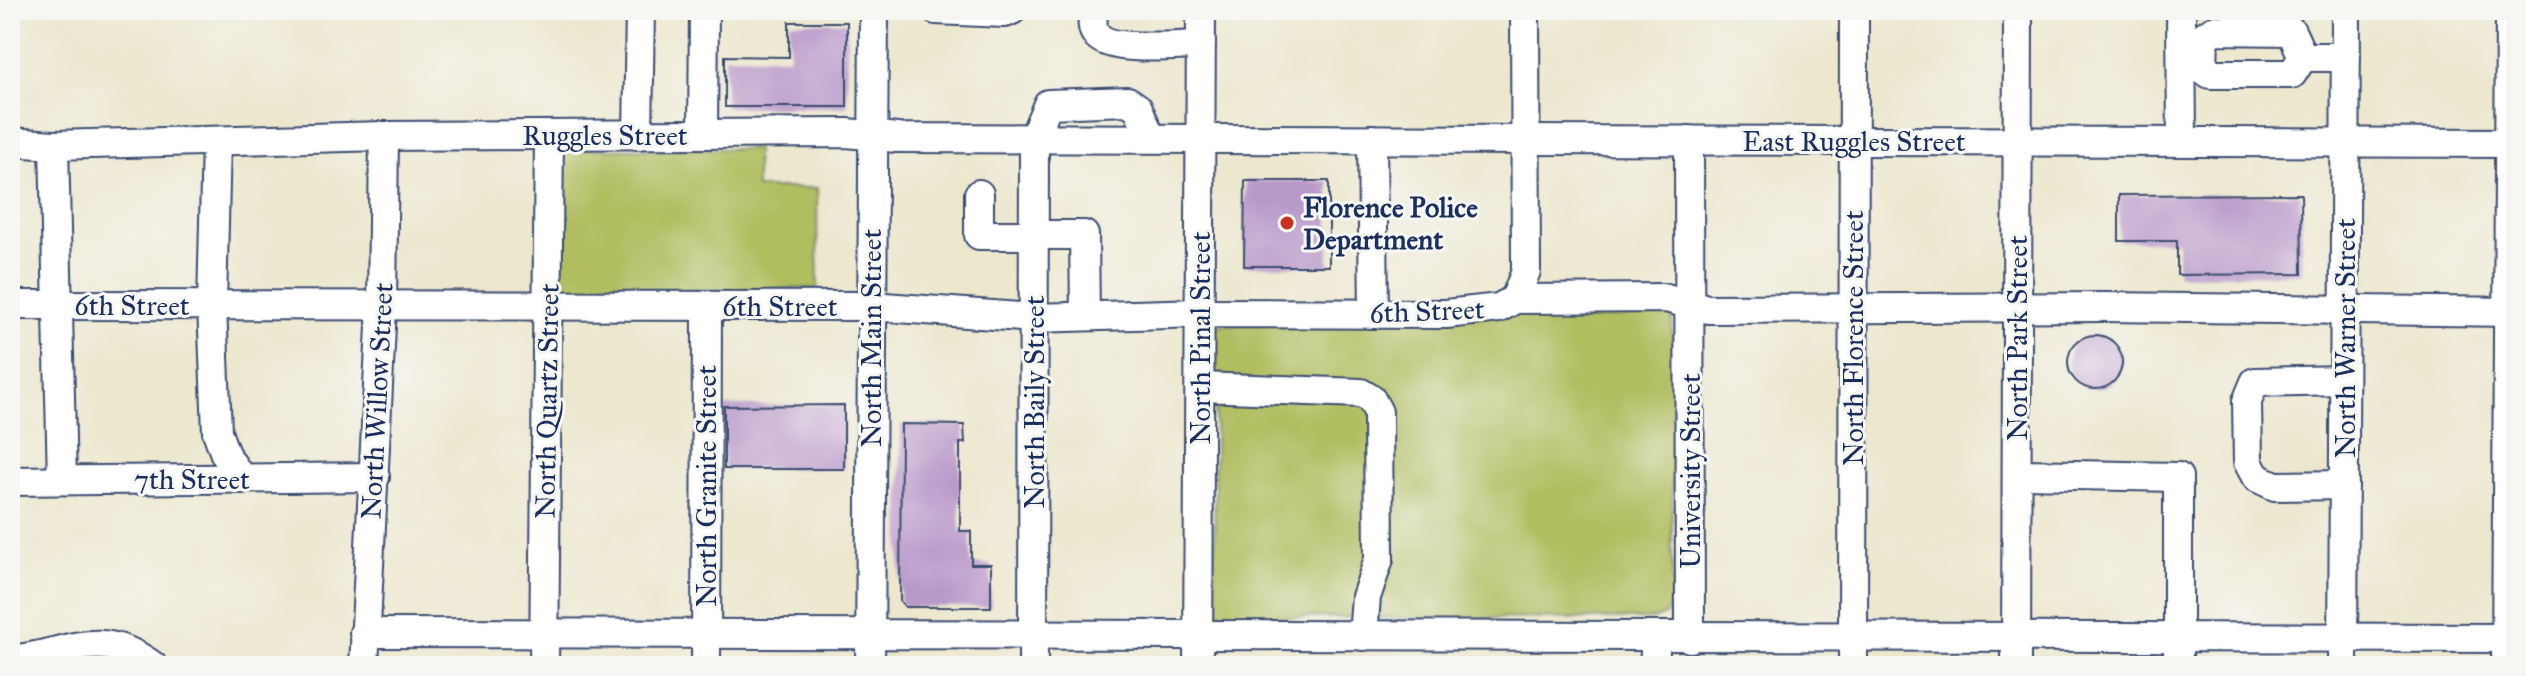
<svg xmlns="http://www.w3.org/2000/svg" width="2526" height="676" viewBox="0 0 2526 676" font-family="'IM FELL Great Primer',serif">
	<style>
		.green { fill: #b0be60; stroke: #66765f; stroke-width: 2 }
		.building { fill: #b999ca }
		.lines { fill: none; stroke-linecap: round; stroke-linejoin: round }
		.minor-casing { stroke: #3a4b6f; stroke-width: 32 }
		.minor { stroke: #fff; stroke-width: 28 }
		.poi-dot { fill: #c8321e; stroke: #f6f6f2; stroke-width: 3 }
		.labels { text-anchor: middle; dominant-baseline: central; stroke-width: 6; stroke-linejoin: round; paint-order: stroke }
		.street-label { font-size: 28px; fill: #1b2f5e; stroke: #f6f6f2 }
		.poi-label { font-size: 28px; font-weight: bold; fill: #1b2f5e; stroke: #f6f6f2; text-anchor: start }
	</style>
	<rect width="100%" height="100%" fill="#f6f6f2"/>
	<filter id="ink" filterUnits="userSpaceOnUse"><feTurbulence type="fractalNoise" baseFrequency=".0125" numOctaves="2"/><feDisplacementMap in="SourceGraphic" scale="16" xChannelSelector="R" yChannelSelector="G"/><feConvolveMatrix kernelMatrix="1 2 1 2 8 2 1 2 1" color-interpolation-filters="sRGB"/></filter>
	<filter id="wash" filterUnits="userSpaceOnUse"><feTurbulence type="fractalNoise" baseFrequency=".006" numOctaves="4" result="noise"/><feDisplacementMap in="SourceGraphic" scale="32" xChannelSelector="R" yChannelSelector="G"/><feGaussianBlur stdDeviation="1.8" result="paint"/><feColorMatrix in="noise" values="0 0 0 0 0 0 0 0 0 0 0 0 0 0 0 0 0 1.4 0 .05"/><feComposite in="paint" operator="in"/></filter>
	<g filter="url(#wash)">
		<rect width="100%" height="100%" fill="#ece7cd"/>
		<g class="green">
			<path d="M560,149H756V188H817L818,288L561,292Z"/>
			<path d="M1672,305V603L1666,614L1656,619L1227,617L1214,607L1216,325Z"/>
		</g>
		<g id="blocks">
			<g class="building">
				<path d="M789,22H847V107H725V56L789,57Z"/>
				<path d="M1245,181H1329V266H1244Z"/>
				<path d="M2301,194L2302,274L2177,275V241H2119V195Z"/>
				<circle cx="2095" cy="362" r="27"/>
				<path d="M844,405V469H724V406Z"/>
				<path d="M901,424L964,425L965,443H960V531H971V564H991V607H905L900,601Z"/>
			</g>
		</g>
	</g>
	<g filter="url(#ink)">
		<use href="#blocks" fill-opacity="0" stroke="#3a4b6f" stroke-width="2"/>
		<g class="lines">
			<defs>
				<g id="minor">
					<path d="M936,10L1005,13L1012,10"/>
					<path d="M1093,10C1093,18 1091,28 1096,34C1109,53 1178,45 1201,45"/>
					<path d="M2181,10L2182,142"/>
					<path d="M2303,57L2291,31L2213,30L2204,36L2203,69L2210,74H2292L2303,57H2346"/>
					<path d="M703,134L704,10"/>
					<path d="M638,135L640,10"/>
					<path d="M1372,139L1374,314"/>
					<path d="M1689,140L1690,638"/>
					<path d="M216,141L212,305L217,432L225,454L242,479"/>
					<path d="M10,142L54,145L384,136L847,133L897,138L2516,143"/>
					<path d="M54,145L62,480"/>
					<path d="M979,194V235H1084L1085,315"/>
					<path d="M1515,299L1526,271L1525,10"/>
					<path d="M10,305L871,306L1034,318L1201,313L1446,314L1499,308L1515,299L1666,298L1708,309L2104,307L2516,312"/>
					<path d="M1200,387L1361,393L1371,399L1378,412L1379,559L1366,597L1363,636"/>
					<path d="M2017,474L2178,477V666"/>
					<path d="M10,481L375,477"/>
					<path d="M2344,485L2275,486L2256,477L2248,462L2247,401L2255,382L2344,380"/>
					<path d="M364,633L2516,638"/>
					<path d="M10,660C68,655 98,625 153,666"/>
					<path d="M364,666L382,306L384,136"/>
					<path d="M544,666L549,135"/>
					<path d="M706,666L707,305"/>
					<path d="M870,666L874,10"/>
					<path d="M1033,666L1034,137L1048,104L1128,101L1138,108L1151,138"/>
					<path d="M1198,666L1201,10"/>
					<path d="M1654,666L1656,637"/>
					<path d="M1853,666L1854,10"/>
					<path d="M2016,666L2018,10"/>
					<path d="M2343,666L2346,10"/>
					<path d="M2506,666L2510,10"/>
				</g>
			</defs>
			<use href="#minor" class="minor-casing"/>
			<use href="#minor" class="minor"/>
		</g>
	</g>
	<circle class="poi-dot" cx="1287" cy="223" r="8"/>
	<g class="labels">
		<g class="street-label">
			<text x="605" y="135">Ruggles Street</text>
			<text x="1854" y="141">East Ruggles Street</text>
			<text x="132" y="305">6th Street</text>
			<text x="780" y="306">6th Street</text>
			<text transform="translate(1427 311) rotate(-2)">6th Street</text>
			<text transform="translate(871 338) rotate(-90)">North Main Street</text>
			<text transform="translate(1200 338) rotate(-90)">North Pinal Street</text>
			<text transform="translate(1853 338) rotate(-90)">North Florence Street</text>
			<text transform="translate(2017 338) rotate(-90)">North Park Street</text>
			<text transform="translate(2345 338) rotate(-90)">North Warner Street</text>
			<text transform="translate(377 401) rotate(-87)">North Willow Street</text>
			<text transform="translate(547 401) rotate(-89)">North Quartz Street</text>
			<text transform="translate(1034 402) rotate(-90)">North Baily Street</text>
			<text transform="translate(1690 471) rotate(-90)">University Street</text>
			<text x="192" y="479">7th Street</text>
			<text transform="translate(706 486) rotate(-90)">North Granite Street</text>
		</g>
		<g class="poi-label">
			<text x="1303" y="207">Florence Police<tspan x="1303" dy="32">Department</tspan></text>
		</g>
	</g>
	<rect width="2526" height="676" fill="none" stroke="#f6f6f2" stroke-width="40"/>
</svg>
